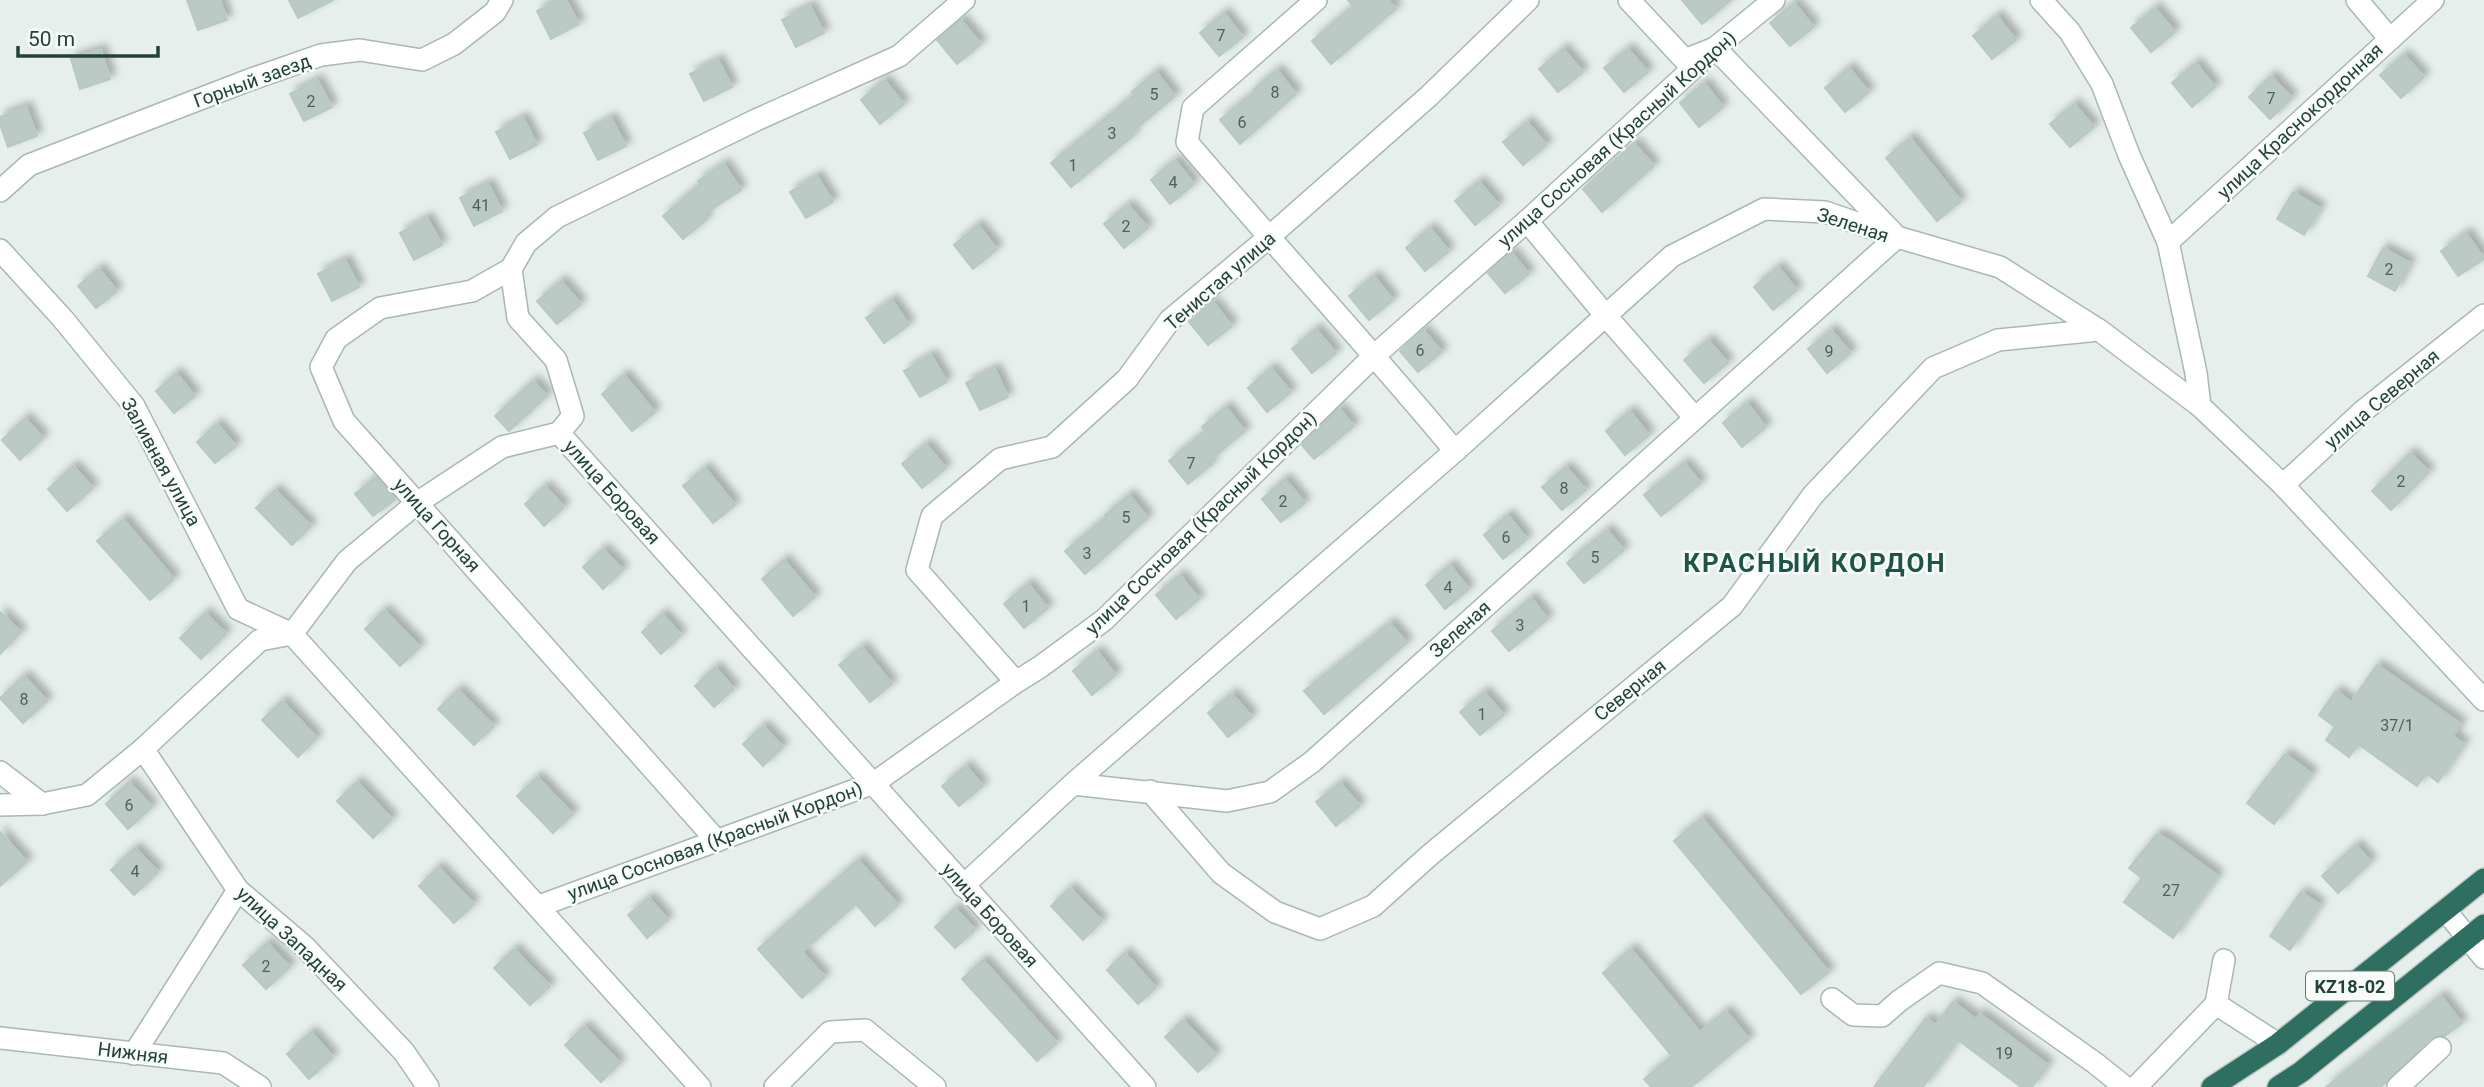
<svg xmlns="http://www.w3.org/2000/svg" width="2484" height="1087" viewBox="0 0 2484 1087" font-family="Roboto,sans-serif">
	<style>
		.building { fill: #bbcac4; stroke: #b8c9c2; stroke-width: 2; filter: url(#shadow) }
		.lines { fill: none; stroke-linecap: round; stroke-linejoin: round }
		.minor-casing { stroke: #a8b8b2; stroke-width: 24 }
		.highway-casing { stroke: #c2cac8; stroke-width: 24 }
		.minor { stroke: #fff; stroke-width: 21 }
		.highway { stroke: #2f6f62; stroke-width: 21 }
		.labels { text-anchor: middle; dominant-baseline: central; stroke-width: 5; stroke-linejoin: round; paint-order: stroke }
		.number-label { font-size: 16px; fill: #4a645c }
		.shield { fill: #f7fbf9; stroke: #637a73; stroke-width: 2 }
		.shield-label { font-size: 18px; font-weight: bold; fill: #24423a }
		.street-label { font-size: 19px; fill: #24423a; stroke: #f7fbf9 }
		.district-label { font-size: 26px; font-weight: bold; letter-spacing: 2px; fill: #1f5548; stroke: #f7fbf9 }
	</style>
	<defs>
		<filter id="shadow"><feDropShadow dx="5.5" dy="-5.5" stdDeviation="3.5" flood-color="#0004"/></filter>
	</defs>
	<rect width="100%" height="100%" fill="#e6efeb"/>
	<g class="building">
		<path d="M187,0H220L227,20L198,30Z"/>
		<path d="M289,0H333L298,18Z"/>
		<path d="M559,0H566L579,24L551,39L537,11Z"/>
		<path d="M1348,0H1388L1396,9L1331,64L1312,41L1353,6Z"/>
		<path d="M1682,0H1731L1702,24Z"/>
		<path d="M1794,3L1814,27L1790,46L1770,23Z"/>
		<path d="M810,6L824,33L796,47L782,20Z"/>
		<path d="M2155,8L2175,32L2151,52L2131,28Z"/>
		<path d="M1224,13L1243,37L1219,56L1200,33Z"/>
		<path d="M1997,16L2016,40L1992,59L1973,36Z"/>
		<path d="M961,20L981,44L957,64L937,40Z"/>
		<path d="M1563,49L1583,72L1558,92L1539,69Z"/>
		<path d="M1628,49L1648,72L1624,92L1604,68Z"/>
		<path d="M101,50L110,79L80,89L71,59Z"/>
		<path d="M2404,55L2424,77L2401,98L2380,75Z"/>
		<path d="M718,60L732,87L704,101L690,74Z"/>
		<path d="M2196,63L2215,87L2192,107L2172,83Z"/>
		<path d="M1849,68L1869,92L1845,112L1825,88Z"/>
		<path d="M1277,70L1296,94L1240,144L1220,120L1254,92L1253,90Z"/>
		<path d="M1156,72L1175,96L1132,132L1134,135L1071,187L1051,163L1134,95L1132,92Z"/>
		<path d="M2271,76L2292,98L2270,119L2249,97Z"/>
		<path d="M317,80L332,107L304,121L290,94Z"/>
		<path d="M884,80L904,104L880,124L861,100Z"/>
		<path d="M1704,83L1723,107L1699,127L1680,103Z"/>
		<path d="M2074,104L2094,127L2070,147L2050,124Z"/>
		<path d="M26,107L37,136L8,147L0,124V117Z"/>
		<path d="M523,118L537,145L510,159L496,132Z"/>
		<path d="M611,118L626,146L598,160L584,133Z"/>
		<path d="M1527,122L1547,145L1523,165L1503,142Z"/>
		<path d="M1910,138L1961,201L1937,221L1886,158Z"/>
		<path d="M1634,143L1654,166L1602,212L1583,189Z"/>
		<path d="M1175,160L1194,184L1170,204L1151,180Z"/>
		<path d="M724,164L741,190L703,215L707,219L683,239L663,216L700,184L698,181Z"/>
		<path d="M817,176L833,202L806,218L790,192Z"/>
		<path d="M1479,182L1499,205L1475,225L1455,201Z"/>
		<path d="M488,184L502,211L474,226L460,198Z"/>
		<path d="M2293,192L2320,208L2304,235L2277,219Z"/>
		<path d="M1128,205L1148,228L1124,248L1104,224Z"/>
		<path d="M427,218L442,245L414,260L400,233Z"/>
		<path d="M978,225L997,249L973,269L954,245Z"/>
		<path d="M1430,228L1449,251L1425,271L1406,248Z"/>
		<path d="M2466,233L2484,259L2458,276L2441,251Z"/>
		<path d="M2383,248L2410,263L2395,291L2368,276Z"/>
		<path d="M1511,252L1529,274L1505,293L1488,273Z"/>
		<path d="M345,260L359,287L332,301L318,274Z"/>
		<path d="M1778,267L1797,290L1773,310L1754,287Z"/>
		<path d="M99,269L117,291L96,308L78,286Z"/>
		<path d="M1374,276L1393,300L1369,320L1349,296Z"/>
		<path d="M561,281L581,304L557,324L537,301Z"/>
		<path d="M892,300L909,325L884,343L866,318Z"/>
		<path d="M1213,302L1232,326L1208,345L1189,322Z"/>
		<path d="M1316,329L1336,353L1312,373L1292,349Z"/>
		<path d="M1423,330L1442,352L1418,372L1400,351Z"/>
		<path d="M1831,330L1851,353L1827,373L1808,349Z"/>
		<path d="M1708,340L1728,363L1704,383L1684,360Z"/>
		<path d="M931,355L947,382L920,397L904,371Z"/>
		<path d="M1271,368L1291,392L1267,412L1248,388Z"/>
		<path d="M995,369L1008,397L980,410L966,383Z"/>
		<path d="M176,373L195,396L174,413L156,391Z"/>
		<path d="M624,375L655,412L632,431L602,394Z"/>
		<path d="M533,381L547,396L509,431L495,416Z"/>
		<path d="M1747,403L1766,427L1742,447L1723,423Z"/>
		<path d="M1226,407L1245,431L1209,461L1212,464L1188,484L1169,461L1205,431L1202,427Z"/>
		<path d="M1339,408L1354,426L1314,459L1302,445Z"/>
		<path d="M1630,411L1649,435L1625,455L1606,431Z"/>
		<path d="M25,418L43,438L20,460L2,440Z"/>
		<path d="M217,424L236,446L215,463L197,442Z"/>
		<path d="M926,444L946,468L922,488L902,464Z"/>
		<path d="M2410,453L2429,472L2391,510L2372,491Z"/>
		<path d="M1684,463L1701,483L1661,516L1644,495Z"/>
		<path d="M73,466L93,488L67,511L48,489Z"/>
		<path d="M1566,467L1586,490L1562,510L1542,487Z"/>
		<path d="M705,468L735,505L713,523L683,486Z"/>
		<path d="M376,477L395,500L373,516L355,494Z"/>
		<path d="M1285,479L1305,503L1281,522L1262,499Z"/>
		<path d="M545,486L564,507L544,526L525,504Z"/>
		<path d="M275,490L311,526L292,545L256,508Z"/>
		<path d="M1129,495L1148,518L1085,574L1065,551L1106,517L1105,515Z"/>
		<path d="M1508,515L1527,539L1503,559L1484,535Z"/>
		<path d="M123,519L174,579L150,600L97,541Z"/>
		<path d="M1607,530L1624,550L1584,583L1567,563Z"/>
		<path d="M603,549L623,570L603,589L583,567Z"/>
		<path d="M784,560L815,597L793,616L762,579Z"/>
		<path d="M1450,565L1469,589L1445,609L1426,585Z"/>
		<path d="M1180,575L1199,599L1176,619L1156,595Z"/>
		<path d="M1028,584L1048,608L1024,628L1004,604Z"/>
		<path d="M1531,598L1548,619L1509,651L1492,631Z"/>
		<path d="M384,610L420,647L400,666L365,629Z"/>
		<path d="M0,612L21,632L0,654Z"/>
		<path d="M205,613L226,634L201,659L180,638Z"/>
		<path d="M662,614L681,635L661,654L642,632Z"/>
		<path d="M1390,623L1407,643L1324,714L1304,691Z"/>
		<path d="M862,647L892,684L870,702L839,665Z"/>
		<path d="M1097,651L1116,675L1092,695L1073,671Z"/>
		<path d="M2377,665L2461,724L2453,736L2464,744L2438,782L2426,773L2417,786L2358,744L2349,757L2326,740L2335,727L2319,715L2336,691L2351,702Z"/>
		<path d="M715,667L734,689L714,707L695,686Z"/>
		<path d="M24,676L47,701L23,723L0,698Z"/>
		<path d="M458,690L494,726L474,745L438,709Z"/>
		<path d="M1484,692L1504,715L1480,735L1460,712Z"/>
		<path d="M1232,694L1252,717L1228,737L1208,713Z"/>
		<path d="M282,701L317,738L298,757L262,720Z"/>
		<path d="M763,726L783,747L763,766L743,744Z"/>
		<path d="M2285,754L2312,774L2274,824L2247,803Z"/>
		<path d="M966,766L983,786L959,806L942,786Z"/>
		<path d="M537,777L573,814L553,833L517,796Z"/>
		<path d="M129,782L152,807L128,829L106,804Z"/>
		<path d="M357,782L392,819L373,838L337,801Z"/>
		<path d="M1340,783L1360,806L1336,826L1316,802Z"/>
		<path d="M1702,818L1829,972L1801,994L1674,841Z"/>
		<path d="M0,832L27,862L0,886Z"/>
		<path d="M2157,834L2169,840L2218,876L2173,938L2124,902L2142,878L2129,868Z"/>
		<path d="M2356,845L2371,862L2338,893L2322,876Z"/>
		<path d="M135,848L158,872L134,895L111,870Z"/>
		<path d="M858,860L898,905L875,926L856,904L802,952L825,977L802,998L758,949Z"/>
		<path d="M438,867L474,904L454,923L419,886Z"/>
		<path d="M1070,888L1102,921L1083,940L1051,906Z"/>
		<path d="M2301,892L2320,905L2290,950L2270,936Z"/>
		<path d="M649,898L668,920L647,938L628,915Z"/>
		<path d="M955,908L975,930L955,948L935,927Z"/>
		<path d="M267,943L290,967L266,989L243,965Z"/>
		<path d="M514,949L550,986L530,1005L494,968Z"/>
		<path d="M1631,949L1700,1032L1726,1011L1749,1039L1691,1087H1651L1644,1079L1672,1056L1603,973Z"/>
		<path d="M1125,953L1156,988L1138,1004L1107,970Z"/>
		<path d="M983,960L1057,1043L1037,1061L962,979Z"/>
		<path d="M2441,996L2462,1023L2445,1036L2438,1035L2431,1038L2381,1087H2326Z"/>
		<path d="M1953,1002L1976,1019L1980,1014L2048,1065L2032,1087H2021L1958,1040L1923,1087H1874L1926,1018L1935,1025Z"/>
		<path d="M1183,1020L1216,1055L1198,1072L1165,1037Z"/>
		<path d="M584,1026L620,1063L601,1082L565,1045Z"/>
		<path d="M311,1032L333,1057L309,1079L287,1054Z"/>
	</g>
	<g class="lines">
		<defs>
			<g id="minor">
				<path d="M964,0L899,56L756,120L557,217L526,243L511,269L518,318L556,360L573,416L559,433L1145,1087"/>
				<path d="M1316,0L1193,108L1187,142C1275,246 1368,346 1455,451"/>
				<path d="M1629,0L1685,60L1715,48L1897,237L2000,267L2099,330L2200,406L2283,485L2484,700"/>
				<path d="M2041,0L2070,32L2102,84L2129,155L2168,242L2196,373L2200,406"/>
				<path d="M2357,0L2390,39"/>
				<path d="M0,191L29,165L249,80L321,55L360,50L422,60L454,44L495,12L502,0"/>
				<path d="M1527,221L1606,316L1695,418"/>
				<path d="M2168,242L2433,0"/>
				<path d="M0,250L63,319L134,406L238,609L292,634L700,1087"/>
				<path d="M511,269L472,291L380,308L336,339L321,367L344,421L717,841"/>
				<path d="M2283,485L2363,411L2484,315"/>
				<path d="M292,634L347,561L417,503L502,447L559,433"/>
				<path d="M1016,682L917,570L932,516L1000,459L1052,447L1127,379L1170,320L1268,238L1429,96L1528,0"/>
				<path d="M143,749L238,890L305,947L404,1052L428,1087"/>
				<path d="M0,772L42,804"/>
				<path d="M1150,791L1221,873L1275,912L1320,929L1373,906L1431,854L1732,606L1813,495L1933,368L1998,340L2099,330"/>
				<path d="M0,805L42,804L87,795L143,749L260,640L292,634"/>
				<path d="M963,886L1073,784L1455,451L1672,256L1764,209L1825,212L1897,237L1312,762L1270,792L1227,801L1073,784"/>
				<path d="M539,906L874,783L1016,682L1040,667L1104,620L1375,355L1527,221L1715,48L1774,0"/>
				<path d="M2445,910L2484,958"/>
				<path d="M1832,999L1853,1015L1882,1016L1899,1001L1939,973L1982,983L2095,1063L2125,1087"/>
				<path d="M2216,1004L2224,960"/>
				<path d="M0,1038L223,1063L260,1087"/>
				<path d="M134,1054L238,890"/>
				<path d="M775,1087L830,1032L865,1030L935,1087"/>
				<path d="M2136,1087L2216,1004L2278,1044"/>
				<path d="M2398,1087L2440,1048"/>
			</g>
			<g id="highway">
				<path d="M2212,1087L2278,1044L2484,879"/>
				<path d="M2278,1087L2301,1072L2484,925"/>
			</g>
		</defs>
		<use href="#minor" class="minor-casing"/>
		<use href="#highway" class="highway-casing"/>
		<use href="#minor" class="minor"/>
		<use href="#highway" class="highway"/>
	</g>
	<g class="labels">
		<g class="number-label">
			<text x="1221" y="35">7</text>
			<text x="1275" y="92">8</text>
			<text x="1154" y="94">5</text>
			<text x="2271" y="98">7</text>
			<text x="311" y="101">2</text>
			<text x="1242" y="122">6</text>
			<text x="1112" y="133">3</text>
			<text x="1073" y="165">1</text>
			<text x="1173" y="182">4</text>
			<text x="481" y="205">41</text>
			<text x="1126" y="226">2</text>
			<text x="2389" y="269">2</text>
			<text x="1420" y="350">6</text>
			<text x="1829" y="351">9</text>
			<text x="1191" y="463">7</text>
			<text x="2401" y="481">2</text>
			<text x="1564" y="488">8</text>
			<text x="1283" y="501">2</text>
			<text x="1126" y="517">5</text>
			<text x="1506" y="537">6</text>
			<text x="1087" y="553">3</text>
			<text x="1595" y="557">5</text>
			<text x="1448" y="587">4</text>
			<text x="1026" y="606">1</text>
			<text x="1520" y="625">3</text>
			<text x="24" y="699">8</text>
			<text x="1482" y="714">1</text>
			<text x="2397" y="725">37/1</text>
			<text x="129" y="805">6</text>
			<text x="135" y="871">4</text>
			<text x="2171" y="890">27</text>
			<text x="266" y="966">2</text>
			<text x="2004" y="1053">19</text>
		</g>
		<rect class="shield" x="2306" y="971.5" width="88" height="29" rx="5"/>
		<g class="shield-label">
			<text x="2350" y="986">KZ18-02</text>
		</g>
		<g class="street-label">
			<text transform="translate(252 81) rotate(-20)">Горный заезд</text>
			<text transform="translate(2300 121) rotate(-43)">улица Краснокордонная</text>
			<text transform="translate(1617 139) rotate(-42)">улица Сосновая (Красный Кордон)</text>
			<text transform="translate(1853 225) rotate(18)">Зеленая</text>
			<text transform="translate(1220 281) rotate(-41)">Тенистая улица</text>
			<text transform="translate(2382 399) rotate(-40)">улица Северная</text>
			<text transform="translate(161 462) rotate(61)">Заливная улица</text>
			<text transform="translate(612 492) rotate(48)">улица Боровая</text>
			<text transform="translate(1201 523) rotate(-44)">улица Сосновая (Красный Кордон)</text>
			<text transform="translate(437 525) rotate(48)">улица Горная</text>
			<text transform="translate(1460 629) rotate(-42)">Зеленая</text>
			<text transform="translate(1630 690) rotate(-39)">Северная</text>
			<text transform="translate(715 841) rotate(-20)">улица Сосновая (Красный Кордон)</text>
			<text transform="translate(990 915) rotate(48)">улица Боровая</text>
			<text transform="translate(292 939) rotate(43)">улица Западная</text>
			<text transform="translate(133 1053) rotate(7)">Нижняя</text>
		</g>
		<g class="district-label">
			<text x="1815" y="563">КРАСНЫЙ КОРДОН</text>
		</g>
	</g>
	<path d="M18 46v10h140v-10" fill="none" stroke="#24423a" stroke-width="3.5"/>
	<text x="28" y="46" font-size="21" fill="#24423a" stroke="#f7fbf9" stroke-width="5" paint-order="stroke">50 m</text>
</svg>
